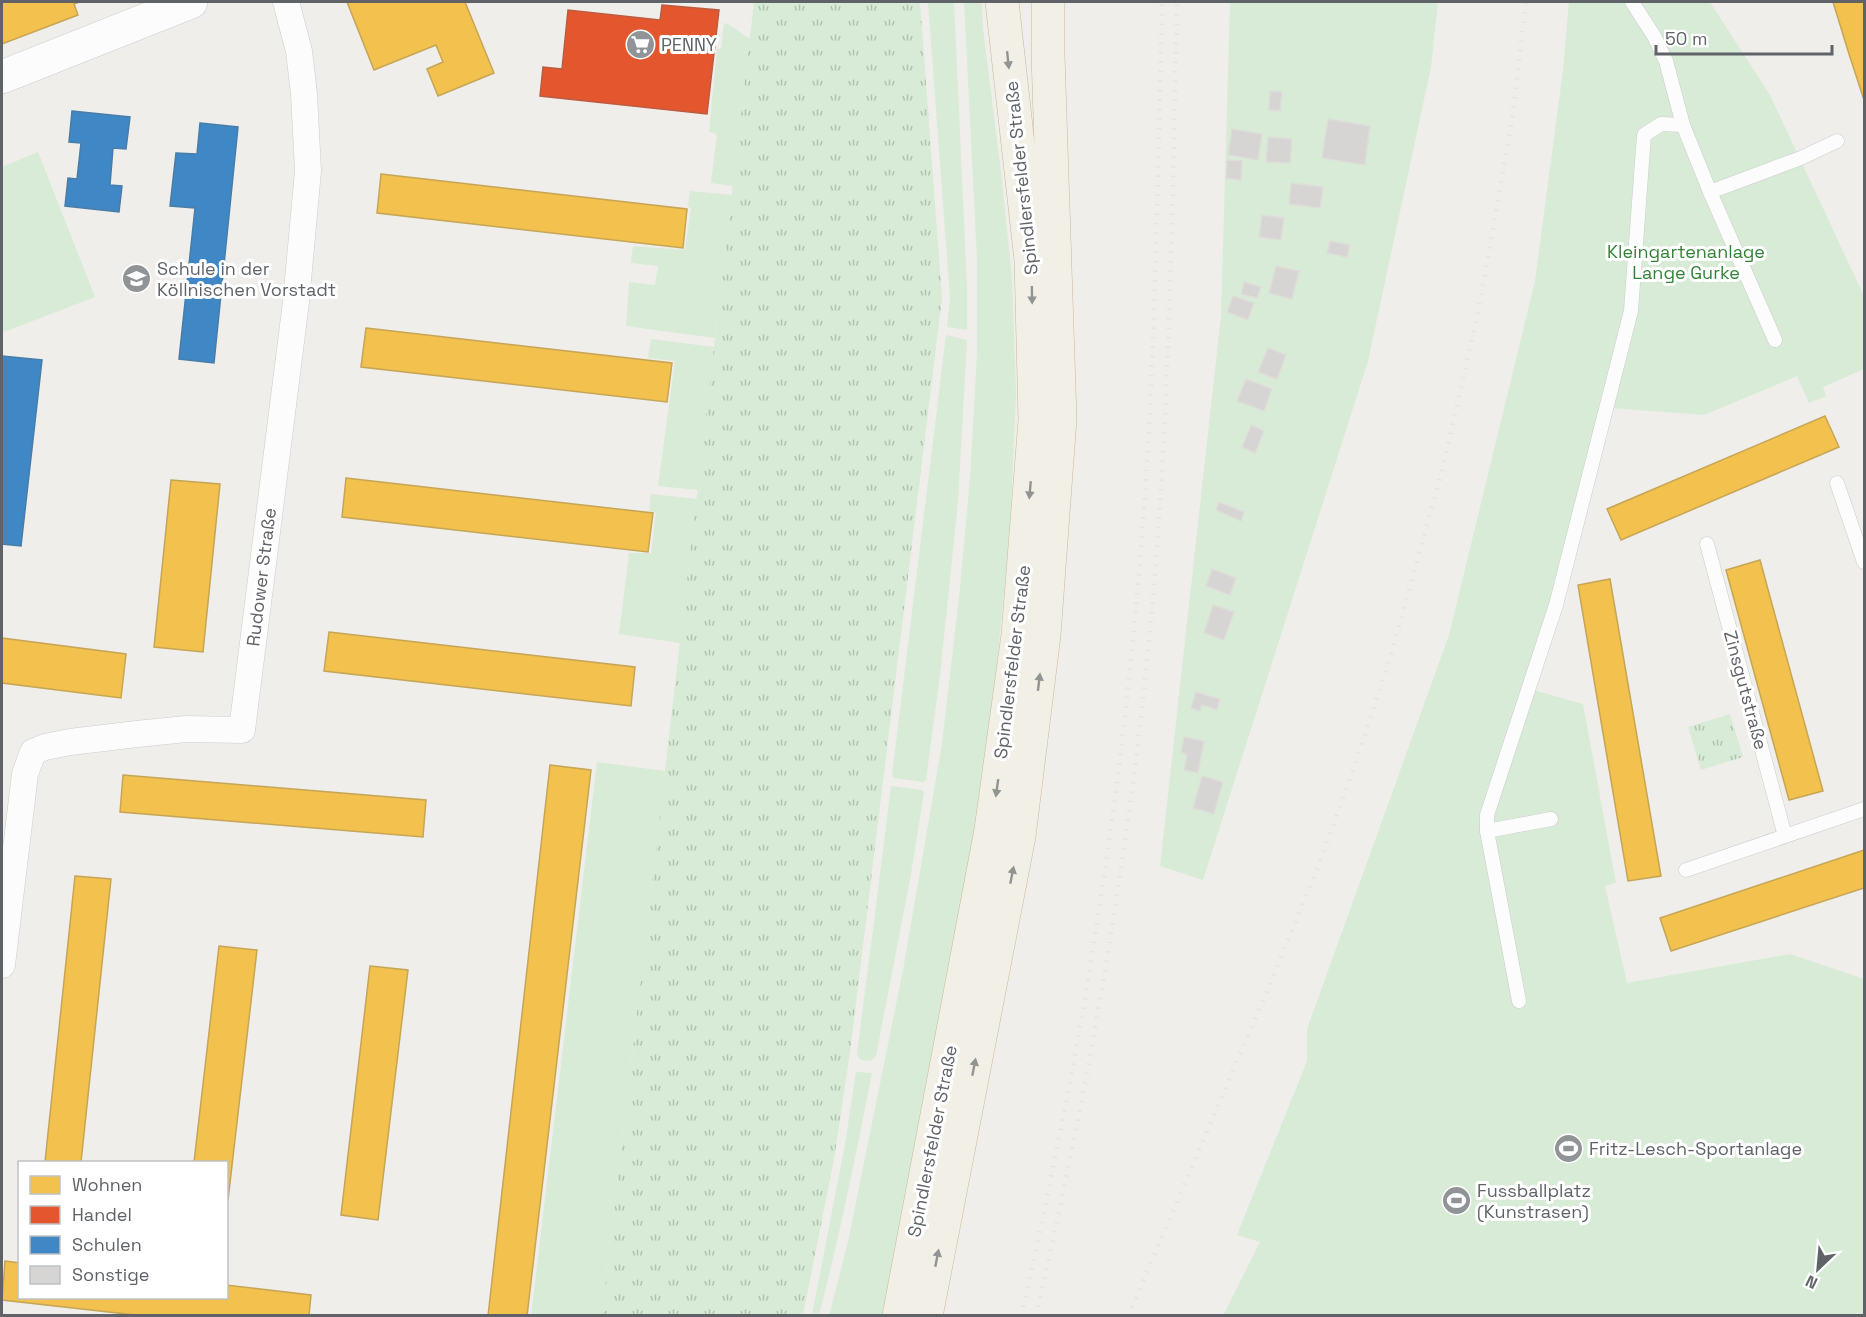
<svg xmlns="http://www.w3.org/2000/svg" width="1866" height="1317" viewBox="0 0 1866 1317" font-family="'Space Grotesk',sans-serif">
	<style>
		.green { fill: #d8ebd6 }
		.park { fill: url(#park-tufts) }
		.homes { fill: #f2c14e; stroke: #c6a556; stroke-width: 1.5 }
		.shops { fill: #e4572e; stroke: #bc5b3f; stroke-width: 1.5 }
		.schools { fill: #3f88c5; stroke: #497da9; stroke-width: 1.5 }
		.building { fill: #d6d5d3; stroke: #deddd9; stroke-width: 1.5 }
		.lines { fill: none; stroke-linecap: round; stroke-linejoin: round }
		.service-casing { stroke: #cbcccc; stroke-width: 15 }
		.minor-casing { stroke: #cbcccc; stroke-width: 27 }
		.tertiary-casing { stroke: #cbcccc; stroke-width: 34 }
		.trunk-casing { stroke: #c8b996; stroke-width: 34 }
		.service { stroke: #fdfcfc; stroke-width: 14 }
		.minor { stroke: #fdfcfc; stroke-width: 26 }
		.tertiary { stroke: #fdfcfc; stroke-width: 33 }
		.trunk { stroke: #f2f0e6; stroke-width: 33 }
		.rail { stroke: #e4e4e4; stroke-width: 4.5; stroke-dasharray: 1.5 8; stroke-linecap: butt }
		.oneway { fill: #929494 }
		.labels { text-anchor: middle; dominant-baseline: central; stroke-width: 6; stroke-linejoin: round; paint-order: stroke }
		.poi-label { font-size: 18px; fill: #5f6368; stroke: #fff; text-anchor: start }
		.street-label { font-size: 18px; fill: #5f6368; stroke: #fff }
		.park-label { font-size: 18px; fill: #348238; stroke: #fff }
	</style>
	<defs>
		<pattern id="park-tufts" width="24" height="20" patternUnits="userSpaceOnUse" patternTransform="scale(1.5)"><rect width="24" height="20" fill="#d8ebd6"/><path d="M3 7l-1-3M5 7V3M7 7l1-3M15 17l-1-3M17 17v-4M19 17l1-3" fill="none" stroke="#b2c2b1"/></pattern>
	</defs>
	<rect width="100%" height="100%" fill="#efeeea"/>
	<g class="green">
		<path d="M928,2H954L967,288V330L947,327L950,298Z"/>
		<path d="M964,2H982L983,28L1001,173L1012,278L1016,393L1010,531L985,786L883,1315L829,1316L848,1242L903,970L942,744L960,588L970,478L977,354V259Z"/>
		<path d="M1230,2H1438L1431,67L1368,361L1203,880L1160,866L1221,316Z"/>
		<path d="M1569,2H1710L1770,95L1864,296V369L1823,387L1826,396L1809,403L1797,376L1704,415L1612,408L1533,690L1583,704L1616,883L1605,886L1627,983L1790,954L1864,979V1315L1223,1316L1260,1242L1237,1235L1307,1061V1029L1449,635L1535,281L1563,70Z"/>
		<path d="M724,23L728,24L750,39L733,186L711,183L717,134L709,132L717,49H721Z"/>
		<path d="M38,152L95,297L4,332L2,325V167Z"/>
		<path d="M690,191L732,195L715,338L626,326L629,282L655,285L658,266L631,263L633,246L685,250L691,208L688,207Z"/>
		<path d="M946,335L967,340L958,502L940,675L926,780L923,782L894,778L892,775Z"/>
		<path d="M651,339L714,347L698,490L658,486L675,361L648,358Z"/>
		<path d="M651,494L697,499L680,643L619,634L629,553H651L656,513L649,511Z"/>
		<path d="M597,762L665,771L602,1315L531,1316Z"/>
		<path d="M891,786L921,790L924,792L911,874L876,1056L871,1061L861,1060L857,1055Z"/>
		<path d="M856,1072L872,1073C856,1154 840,1235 819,1315H812L845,1144Z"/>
	</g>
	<g class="park">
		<path d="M754,2H920L942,298L850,1052L834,1159L803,1315H602Z"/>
		<path d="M1730,714L1743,757L1701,770L1688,727Z"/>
	</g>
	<g class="homes">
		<path d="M2,2H79L74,4L78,15L2,44Z"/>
		<path d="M347,2H465L494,73L438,96L427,69L443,62L436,45L374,70Z"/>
		<path d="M1833,2H1864V100L1849,54Z"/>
		<path d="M381,174L687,209L683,248L377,213Z"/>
		<path d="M366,328L672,363L667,402L361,367Z"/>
		<path d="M1825,416L1839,447L1621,540L1607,509Z"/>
		<path d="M346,478L653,513L648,552L342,517Z"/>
		<path d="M171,480L220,484L203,652L154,647Z"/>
		<path d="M1760,560L1823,791L1789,800L1726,570Z"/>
		<path d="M1610,579L1661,876L1628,881L1578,585Z"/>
		<path d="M329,632L635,667L631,706L324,671Z"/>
		<path d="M2,638L126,654L121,698L2,683Z"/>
		<path d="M550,765L591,770L527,1316H488Z"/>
		<path d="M123,775L426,800L423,837L120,812Z"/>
		<path d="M1864,850V888L1671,951L1660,918Z"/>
		<path d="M75,876L111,879L81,1162H45Z"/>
		<path d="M219,946L257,950L228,1200L226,1162H194Z"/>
		<path d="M370,966L408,970L378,1220L341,1215Z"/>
		<path d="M5,1261L20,1263V1298H226V1285L311,1295L309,1316H144L2,1300Z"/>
	</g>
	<path class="shops" d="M662,5L719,10L707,114L540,96L543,67L562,69L568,10L660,20Z"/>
	<g class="schools">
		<path d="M72,111L130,117L126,149L113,148L110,185L122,186L119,212L65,206L68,178L77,179L81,143L69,142Z"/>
		<path d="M200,123L238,127L214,363L179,359L195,208L170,206L176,153L197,154Z"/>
		<path d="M2,356L42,360L21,546L2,544Z"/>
	</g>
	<g class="building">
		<path d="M1270,91L1282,92L1280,111L1269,110Z"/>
		<path d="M1328,119L1370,126L1365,165L1322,158Z"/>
		<path d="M1232,129L1262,134L1258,160L1228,155Z"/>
		<path d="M1268,137L1292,139L1290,163L1266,162Z"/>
		<path d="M1227,160L1242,161L1241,180L1226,178Z"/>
		<path d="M1291,183L1323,187L1320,208L1289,204Z"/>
		<path d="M1262,215L1284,218L1281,240L1259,237Z"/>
		<path d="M1330,241L1350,245L1347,257L1327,253Z"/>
		<path d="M1276,266L1299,271L1292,299L1269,293Z"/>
		<path d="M1244,282L1261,287L1257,298L1241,294Z"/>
		<path d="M1233,296L1254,303L1248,320L1227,312Z"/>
		<path d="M1268,348L1286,355L1277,379L1258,372Z"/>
		<path d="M1246,379L1272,389L1264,411L1237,401Z"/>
		<path d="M1251,425L1264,431L1255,453L1242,447Z"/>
		<path d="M1219,502L1244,512L1241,521L1216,510Z"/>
		<path d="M1212,569L1236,578L1230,595L1206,586Z"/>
		<path d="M1213,605L1234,612L1224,640L1204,633Z"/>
		<path d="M1196,692L1220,699L1217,710L1202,705L1200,711L1191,708Z"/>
		<path d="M1184,737L1204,741L1198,773L1184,770L1187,755L1181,752Z"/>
		<path d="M1202,776L1223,782L1214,814L1193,808Z"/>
	</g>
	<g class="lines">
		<defs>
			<g id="service">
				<path d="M1632,2L1654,36L1666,61L1683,125L1710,192L1775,340"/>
				<path d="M1710,192L1801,158L1837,141"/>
				<path d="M1837,483L1864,562"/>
				<path d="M1707,544L1785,836"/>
				<path d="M1487,831L1551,819"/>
				<path d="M1686,870L1864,809"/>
				<path d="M1519,1001L1487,831V815L1556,605L1631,311L1644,135L1661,124L1683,125"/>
			</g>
			<path id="minor" d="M2,965L25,774L33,752L45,747L70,742L137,734L186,729L242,730L296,302L308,171L304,94L299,51L286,2"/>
			<path id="tertiary" d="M2,77L191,2"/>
			<g id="trunk">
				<path d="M899,1316L991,830L1018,635L1035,420L1031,260L1002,2"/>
				<path d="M926,1316L1019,836L1044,635L1060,419L1048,55V2"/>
			</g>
		</defs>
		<use href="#service" class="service-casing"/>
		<use href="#minor" class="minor-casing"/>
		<use href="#tertiary" class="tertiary-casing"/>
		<use href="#trunk" class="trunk-casing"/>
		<use href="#service" class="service"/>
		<use href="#minor" class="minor"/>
		<use href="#tertiary" class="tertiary"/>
		<use href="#trunk" class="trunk"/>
		<g class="rail">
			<path d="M1021,1316C1037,1249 1050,1181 1064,1114C1104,905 1132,693 1146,480C1156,321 1158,161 1162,2"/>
			<path d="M1036,1316C1089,1086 1129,854 1151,620C1170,414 1172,208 1177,2"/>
			<path d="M1128,1316L1270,984L1318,867L1353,770L1391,655L1442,471L1479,308L1511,126L1526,2"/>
		</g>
	</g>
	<defs><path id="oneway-solid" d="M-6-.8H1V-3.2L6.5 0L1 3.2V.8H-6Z" transform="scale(1.5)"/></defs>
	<g class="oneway">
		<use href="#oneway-solid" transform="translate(1008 60) rotate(84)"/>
		<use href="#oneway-solid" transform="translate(1032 295) rotate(89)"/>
		<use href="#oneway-solid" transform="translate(1030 490) rotate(95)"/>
		<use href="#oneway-solid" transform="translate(1039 682) rotate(-83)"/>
		<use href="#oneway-solid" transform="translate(997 788) rotate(98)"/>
		<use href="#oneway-solid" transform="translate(1012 875) rotate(-79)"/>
		<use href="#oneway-solid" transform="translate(974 1067) rotate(-79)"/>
		<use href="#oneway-solid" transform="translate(937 1258) rotate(-79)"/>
	</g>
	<defs>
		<symbol id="supermarket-disc" viewBox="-11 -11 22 22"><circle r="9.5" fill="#919496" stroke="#fff"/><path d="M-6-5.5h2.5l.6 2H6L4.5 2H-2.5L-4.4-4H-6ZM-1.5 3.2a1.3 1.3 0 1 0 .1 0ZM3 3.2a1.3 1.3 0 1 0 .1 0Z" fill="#fff"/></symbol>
		<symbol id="school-disc" viewBox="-11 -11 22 22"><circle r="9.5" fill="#919496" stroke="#fff"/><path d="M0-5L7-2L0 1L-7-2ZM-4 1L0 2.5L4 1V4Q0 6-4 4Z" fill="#fff"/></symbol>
		<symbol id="stadium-disc" viewBox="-11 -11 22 22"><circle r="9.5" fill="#919496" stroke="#fff"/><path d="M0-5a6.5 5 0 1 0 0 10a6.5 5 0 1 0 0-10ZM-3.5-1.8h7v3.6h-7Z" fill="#fff"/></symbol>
	</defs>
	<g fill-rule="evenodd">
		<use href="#supermarket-disc" x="624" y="28" width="33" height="33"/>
		<use href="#school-disc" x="120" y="262" width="33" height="33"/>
		<use href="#stadium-disc" x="1552" y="1132" width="33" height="33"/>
		<use href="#stadium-disc" x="1440" y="1184" width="33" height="33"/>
	</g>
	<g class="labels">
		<g class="poi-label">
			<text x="661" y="44">PENNY</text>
			<text x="157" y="268">Schule in der<tspan x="157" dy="21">Köllnischen Vorstadt</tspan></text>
			<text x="1589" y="1148">Fritz-Lesch-Sportanlage</text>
			<text x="1477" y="1190">Fussballplatz<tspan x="1477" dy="21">(Kunstrasen)</tspan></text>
		</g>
		<g class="street-label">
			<text transform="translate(1021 178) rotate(-96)">Spindlersfelder Straße</text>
			<text transform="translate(261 577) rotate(-83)">Rudower Straße</text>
			<text transform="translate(1012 662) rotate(-83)">Spindlersfelder Straße</text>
			<text transform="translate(1746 690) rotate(75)">Zinsgutstraße</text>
			<text transform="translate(932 1141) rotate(-79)">Spindlersfelder Straße</text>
		</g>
		<g class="park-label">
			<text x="1686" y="251">Kleingartenanlage<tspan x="1686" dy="21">Lange Gurke</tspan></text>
		</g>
	</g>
	<rect width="1866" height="1317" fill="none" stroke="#5f6368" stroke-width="6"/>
	<rect x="18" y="1161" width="210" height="138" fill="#ffffff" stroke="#bfc1c3" stroke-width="1.5"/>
	<rect x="30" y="1176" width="30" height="18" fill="#f2c14e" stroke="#bfc1c3" stroke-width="1.5"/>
	<text x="72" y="1191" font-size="18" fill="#5f6368">Wohnen</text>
	<rect x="30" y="1206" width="30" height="18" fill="#e4572e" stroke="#bfc1c3" stroke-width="1.5"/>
	<text x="72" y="1221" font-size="18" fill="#5f6368">Handel</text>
	<rect x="30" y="1236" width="30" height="18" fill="#3f88c5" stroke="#bfc1c3" stroke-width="1.5"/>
	<text x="72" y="1251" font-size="18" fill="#5f6368">Schulen</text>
	<rect x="30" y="1266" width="30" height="18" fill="#d6d5d3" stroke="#bfc1c3" stroke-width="1.5"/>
	<text x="72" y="1281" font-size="18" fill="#5f6368">Sonstige</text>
	<g transform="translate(1818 1269) rotate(206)" stroke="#ffffff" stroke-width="4.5" paint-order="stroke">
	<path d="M0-4.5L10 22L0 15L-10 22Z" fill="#5f6368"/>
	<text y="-9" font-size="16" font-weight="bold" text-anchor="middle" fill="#5f6368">N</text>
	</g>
	<path d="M1656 45v9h176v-9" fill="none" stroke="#5f6368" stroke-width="3"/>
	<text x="1665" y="45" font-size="18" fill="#5f6368" stroke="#ffffff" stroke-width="4.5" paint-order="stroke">50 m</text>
</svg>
